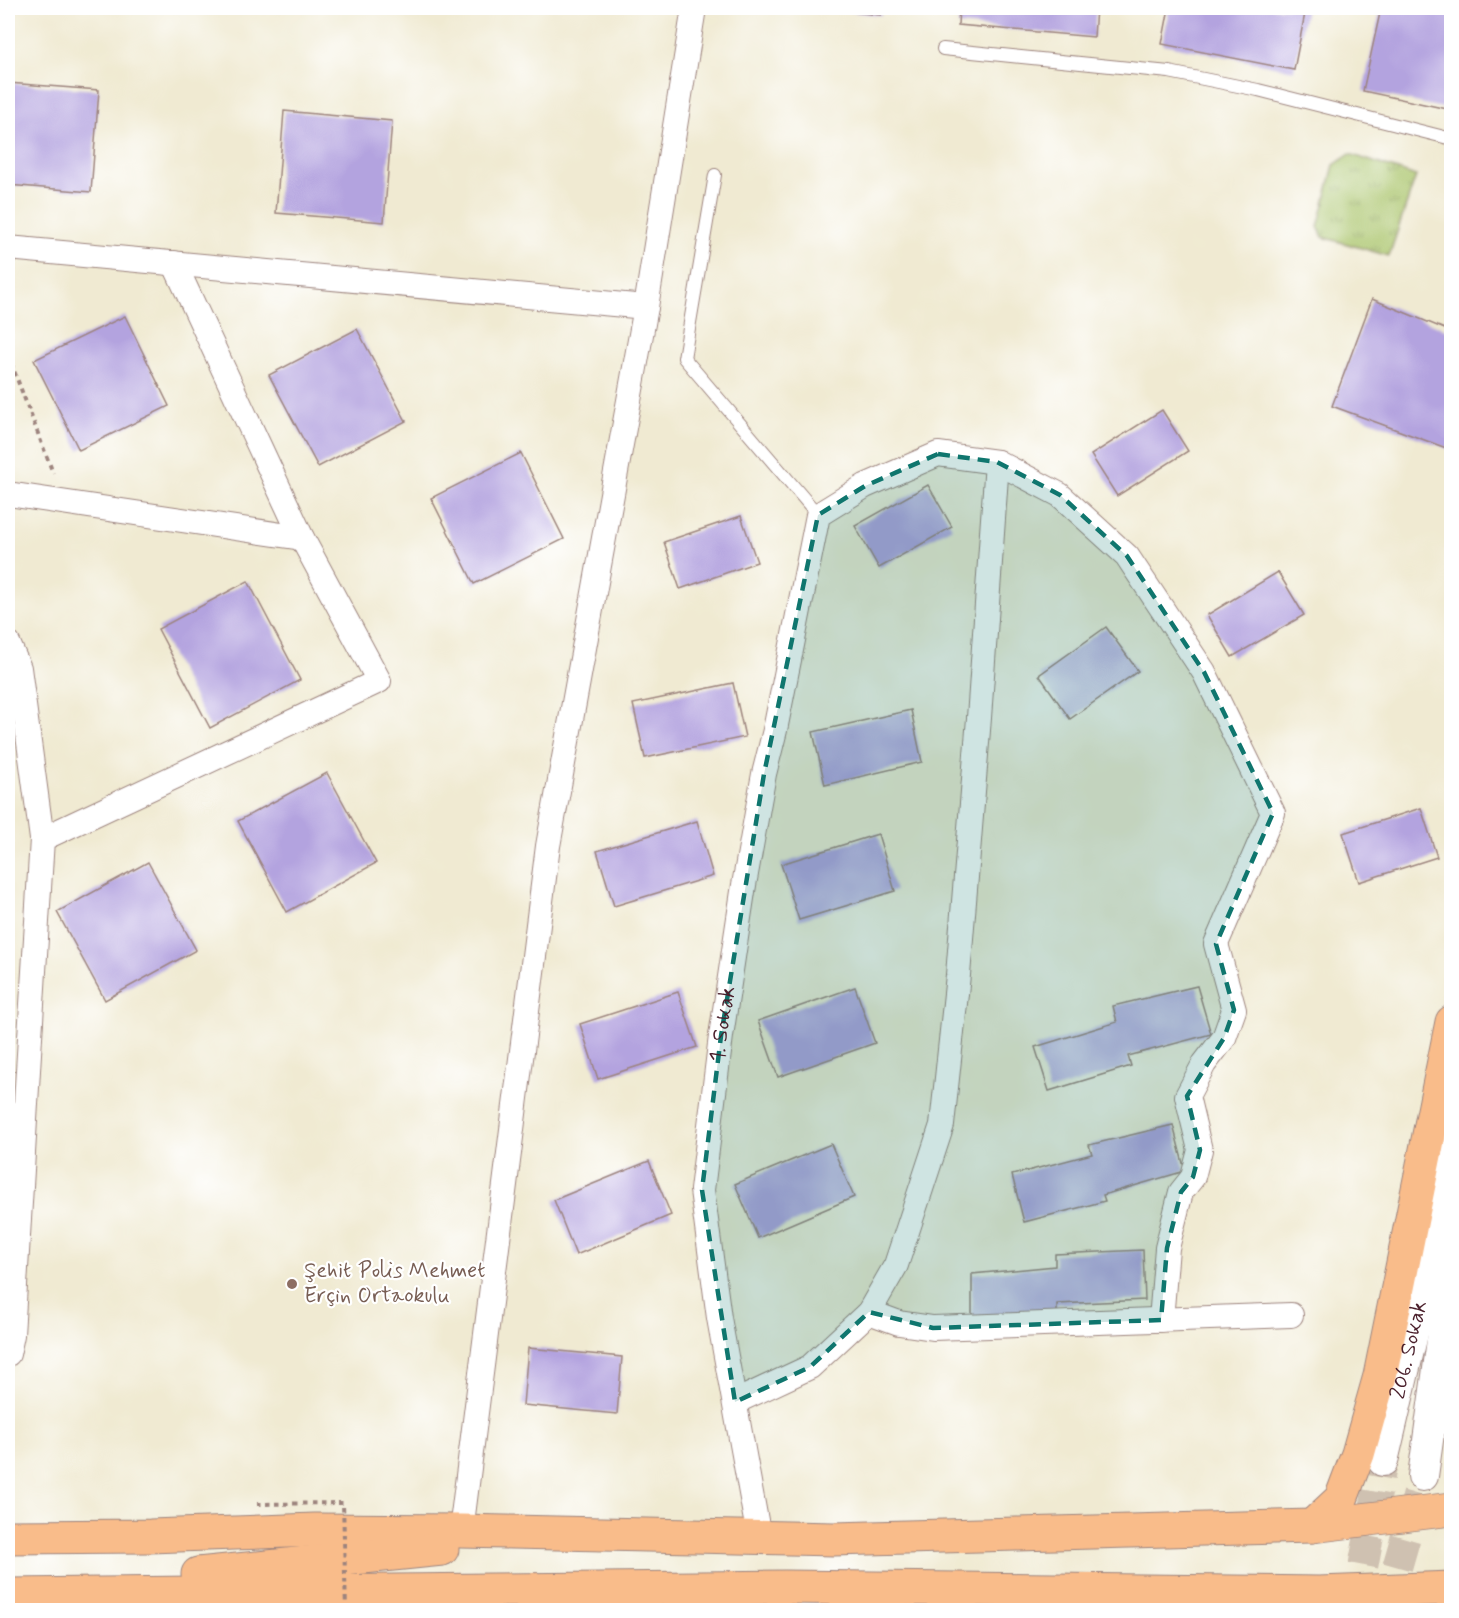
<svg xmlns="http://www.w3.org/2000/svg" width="1459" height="1618" viewBox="0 0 1459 1618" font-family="Mynerve,sans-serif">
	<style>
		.park { fill: url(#park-tufts); stroke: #7a724c; stroke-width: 1.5 }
		.building { fill: #b3a3df }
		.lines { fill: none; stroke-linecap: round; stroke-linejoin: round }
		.tertiary-tunnel { stroke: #cfc1b1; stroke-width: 30; stroke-dasharray: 30 15; stroke-linecap: butt }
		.service-casing { stroke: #9d847e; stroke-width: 14 }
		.minor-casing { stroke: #9d847e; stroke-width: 26 }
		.tertiary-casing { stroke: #9d847e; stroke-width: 32 }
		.trunk-casing { stroke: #9d847e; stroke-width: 35 }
		.path { stroke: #9d847e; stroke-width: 4; stroke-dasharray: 4.5 4.5; stroke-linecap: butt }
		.service { stroke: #fff; stroke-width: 12 }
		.minor { stroke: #fff; stroke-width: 24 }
		.tertiary { stroke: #fff; stroke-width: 30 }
		.trunk { stroke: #f9bc8a; stroke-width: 33 }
		.path-bridge { stroke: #9d847e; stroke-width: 4; stroke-dasharray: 4.5 4.5; stroke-linecap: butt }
		.marked { fill: #0f766e; fill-opacity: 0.2; stroke: #0f766e; stroke-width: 4.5; stroke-dasharray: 12 8; stroke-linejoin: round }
		.education-dot { fill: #8d6e63; stroke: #fff; stroke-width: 2 }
		.labels { text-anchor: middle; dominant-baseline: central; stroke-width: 4.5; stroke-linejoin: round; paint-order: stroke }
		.street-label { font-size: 22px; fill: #4a1f2b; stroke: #fff }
		.education-label { font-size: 22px; fill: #785e54; stroke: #fff; text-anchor: start }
	</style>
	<defs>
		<pattern id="park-tufts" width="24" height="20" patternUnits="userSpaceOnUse" patternTransform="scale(1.5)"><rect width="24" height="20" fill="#aac56c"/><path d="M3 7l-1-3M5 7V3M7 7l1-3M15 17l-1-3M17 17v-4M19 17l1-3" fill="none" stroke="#8c9f59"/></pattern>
	</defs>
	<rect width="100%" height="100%" fill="#fff"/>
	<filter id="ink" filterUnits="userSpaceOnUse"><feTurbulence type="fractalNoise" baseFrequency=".0167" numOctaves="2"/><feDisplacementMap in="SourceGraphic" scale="12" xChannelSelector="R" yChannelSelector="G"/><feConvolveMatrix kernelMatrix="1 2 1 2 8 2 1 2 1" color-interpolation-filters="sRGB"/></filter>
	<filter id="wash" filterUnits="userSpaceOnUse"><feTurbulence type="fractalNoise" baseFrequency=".008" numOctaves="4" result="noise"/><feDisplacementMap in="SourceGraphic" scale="24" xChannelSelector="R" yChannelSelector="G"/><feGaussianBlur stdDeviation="1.35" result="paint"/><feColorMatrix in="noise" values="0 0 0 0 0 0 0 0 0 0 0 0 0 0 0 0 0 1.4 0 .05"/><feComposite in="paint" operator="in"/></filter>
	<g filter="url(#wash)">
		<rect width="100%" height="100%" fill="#f0ead2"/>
		<path class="park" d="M1350,154L1416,176L1389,256L1323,237L1318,227L1334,165Z"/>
		<g id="blocks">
			<g class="building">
				<path d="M825,8H882L881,15L825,9Z"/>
				<path d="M959,8H1096L1094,37L958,25Z"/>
				<path d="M1169,8H1306L1294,70L1162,44Z"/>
				<path d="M1381,8H1452V110L1363,91Z"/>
				<path d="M8,83L99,90L91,192L8,185Z"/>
				<path d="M284,111L392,121L384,222L276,213Z"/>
				<path d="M1372,299L1452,332V442L1449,449L1332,406Z"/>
				<path d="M125,316L169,406L79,450L34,360Z"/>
				<path d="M357,329L406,421L318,467L269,375Z"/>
				<path d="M1162,410L1188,451L1117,496L1091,455Z"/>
				<path d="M521,453L564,539L474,584L431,498Z"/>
				<path d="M928,485L952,527L879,568L855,526Z"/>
				<path d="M741,516L757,562L680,589L664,542Z"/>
				<path d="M1278,572L1304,615L1232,657L1207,615Z"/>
				<path d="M248,581L300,680L210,728L158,629Z"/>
				<path d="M1106,627L1138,671L1070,719L1039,675Z"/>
				<path d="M733,683L745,737L645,758L633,704Z"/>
				<path d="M911,710L922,762L825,785L813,732Z"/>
				<path d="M327,773L376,863L287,912L238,821Z"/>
				<path d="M1421,808L1437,857L1359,882L1343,833Z"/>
				<path d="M697,821L713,876L614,906L597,851Z"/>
				<path d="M878,834L895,891L799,920L781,864Z"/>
				<path d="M148,862L196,950L105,1000L57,912Z"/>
				<path d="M1197,986L1211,1034L1128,1056L1131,1066L1049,1091L1035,1047L1117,1022L1113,1006Z"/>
				<path d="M855,987L875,1043L778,1077L758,1021Z"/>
				<path d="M678,992L697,1047L598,1079L580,1024Z"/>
				<path d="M1173,1125L1185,1171L1103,1195L1105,1201L1024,1222L1012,1175L1092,1154L1089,1145Z"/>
				<path d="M831,1144L854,1197L758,1238L735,1184Z"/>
				<path d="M649,1161L671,1215L576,1255L554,1200Z"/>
				<path d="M1143,1250L1145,1300L1057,1304V1314L972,1322V1274L1055,1266V1254Z"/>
				<path d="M528,1348L622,1357L617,1414L523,1405Z"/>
			</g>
		</g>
	</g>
	<g filter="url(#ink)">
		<use href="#blocks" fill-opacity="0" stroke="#9d847e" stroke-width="1.5"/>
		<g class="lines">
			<g class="tertiary-tunnel">
				<path d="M1355,1610L1383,1461"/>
				<path d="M1385,1610L1423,1476"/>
			</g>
			<defs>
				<g id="service">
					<path d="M943,49L1169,72L1258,90L1452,139"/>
					<path d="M715,175L684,358L818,515"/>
				</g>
				<g id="minor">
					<path d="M8,248L646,307"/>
					<path d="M8,494L302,538"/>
					<path d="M8,643L19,668L42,839"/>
					<path d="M869,1312L899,1323L933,1328L1291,1315"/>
					<path d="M8,1354L12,1335L42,839L379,681L302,538L174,263"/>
					<path d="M735,1402L810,1367L869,1312L896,1265L942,1125L958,975L979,718L997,462"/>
					<path d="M461,1531L548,846L646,307L694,8"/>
					<path id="s1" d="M759,1537L719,1318L702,1190L721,1036L744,885L764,774L775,730L818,515L865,486L938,454L997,462L1060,495L1127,556L1204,672L1273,813L1216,944L1234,1010L1224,1038L1204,1064L1187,1096L1200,1150L1193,1177L1181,1192L1167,1248L1161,1320"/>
				</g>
				<g id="tertiary">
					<path id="s2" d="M1383,1461L1426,1278L1452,1133"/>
					<path d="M1423,1476L1452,1269"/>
				</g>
				<g id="trunk">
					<path d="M1312,1526L1341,1499L1358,1454L1380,1376L1452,1022"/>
					<path d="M8,1537L150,1536L315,1530L461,1531L834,1539L1312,1526L1452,1509"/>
					<path d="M198,1574L442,1549"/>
					<path d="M8,1595L785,1587L1319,1593L1452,1588"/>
				</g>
			</defs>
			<use href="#service" class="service-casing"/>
			<use href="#minor" class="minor-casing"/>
			<use href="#tertiary" class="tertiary-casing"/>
			<use href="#trunk" class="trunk-casing"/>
			<path class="path" d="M8,355L53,473"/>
			<use href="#service" class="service"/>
			<use href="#minor" class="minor"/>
			<use href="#tertiary" class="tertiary"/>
			<use href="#trunk" class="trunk"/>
			<path class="path-bridge" d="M257,1504L343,1503L346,1610"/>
		</g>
	</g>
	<path class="marked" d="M938,454L997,462L1060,495L1127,556L1204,672L1273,813L1216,944L1234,1010L1224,1038L1187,1096L1200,1150L1193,1177L1181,1192L1167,1248L1161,1320L933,1328L869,1312L810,1367L735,1402L702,1190L721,1036L764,774L818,515L865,486Z"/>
	<circle class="education-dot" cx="292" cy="1284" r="6"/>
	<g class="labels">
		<g class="street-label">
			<text stroke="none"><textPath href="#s1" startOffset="519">1. Sokak</textPath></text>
			<text stroke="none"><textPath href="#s2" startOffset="114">206. Sokak</textPath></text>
		</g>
		<g class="education-label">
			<text x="304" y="1271">Şehit Polis Mehmet<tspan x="304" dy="25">Erçin Ortaokulu</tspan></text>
		</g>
	</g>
	<rect width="1459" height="1618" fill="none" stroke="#fff" stroke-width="30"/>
</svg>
